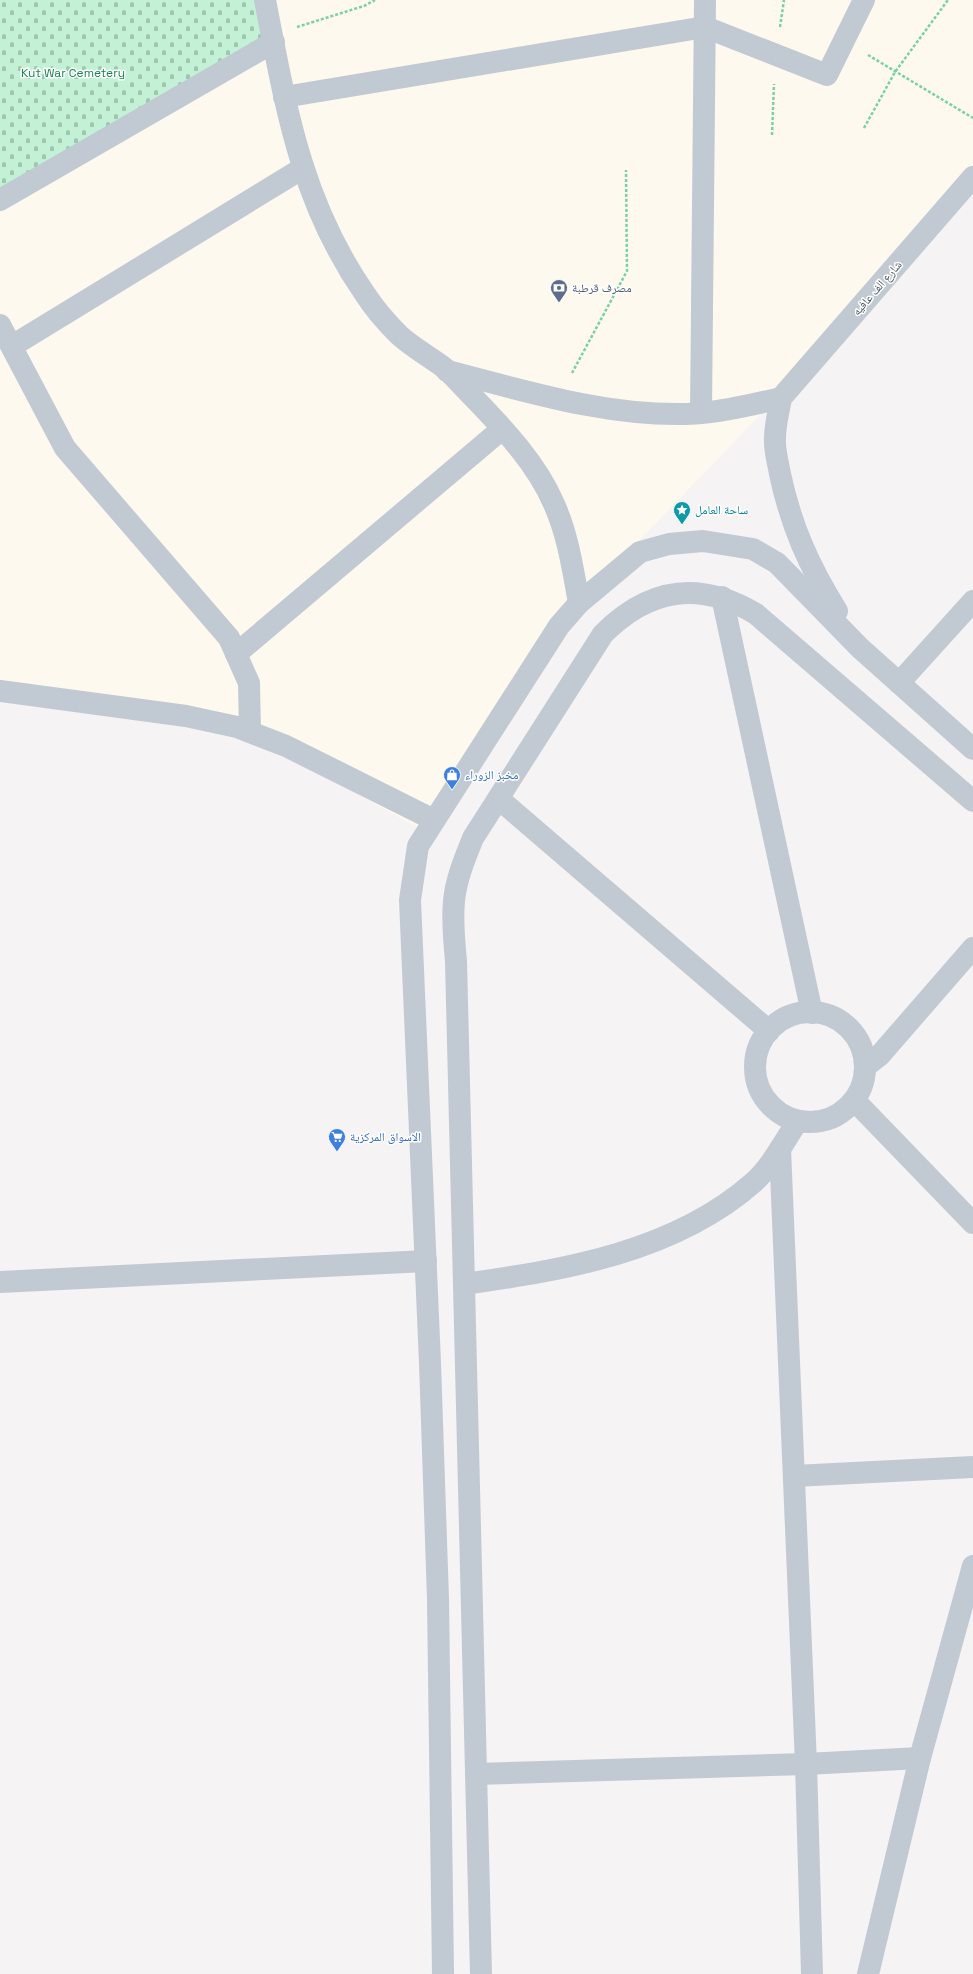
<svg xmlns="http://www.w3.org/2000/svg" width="973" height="1974" viewBox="0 0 973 1974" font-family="'Space Grotesk','Noto Naskh Arabic',sans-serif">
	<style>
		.commercial { fill: #fdf9ef }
		.cemetery { fill: url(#cemetery-stones) }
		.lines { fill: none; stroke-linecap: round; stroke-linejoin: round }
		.path { stroke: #7ad0a6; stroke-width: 2.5; stroke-dasharray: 3 2; stroke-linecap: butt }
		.minor { stroke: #c1cad2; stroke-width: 22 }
		.labels { text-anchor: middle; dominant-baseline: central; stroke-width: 3; stroke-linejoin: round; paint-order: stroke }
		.park-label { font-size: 12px; fill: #17864f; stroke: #fff }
		.service-label { font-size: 12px; fill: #4e5e75; stroke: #fff; text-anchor: start }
		.street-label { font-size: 12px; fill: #4a5661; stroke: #fff }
		.culture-label { font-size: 12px; fill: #0d838f; stroke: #fff; text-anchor: start }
		.shop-label { font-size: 12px; fill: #366cbe; stroke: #fff; text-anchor: start }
	</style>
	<defs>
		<pattern id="cemetery-stones" width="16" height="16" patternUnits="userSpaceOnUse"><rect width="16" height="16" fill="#c3f1d5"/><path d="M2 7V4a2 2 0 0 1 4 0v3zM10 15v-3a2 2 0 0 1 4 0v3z" fill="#a0c6b0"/></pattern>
	</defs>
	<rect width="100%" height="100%" fill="#f5f3f3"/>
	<path class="commercial" d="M266,0H973V182L821,352L579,603L424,831L237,727L0,689V204Z"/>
	<path class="cemetery" d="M0,0H266L274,42L0,200Z"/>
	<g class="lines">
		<g class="path">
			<path d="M297,27L364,6L375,0"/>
			<path d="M780,27L784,0"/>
			<path d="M868,55L973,118"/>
			<path d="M864,128L895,72L948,0"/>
			<path d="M772,135L774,84"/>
			<path d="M572,373L627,271L626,170"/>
		</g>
		<g class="minor">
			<path d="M265,0C286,108 301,202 365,294C374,308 387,323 399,335C413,348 432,358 447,370C456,379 465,389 474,398C504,429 537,464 554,504C568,535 573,570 579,603"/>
			<path d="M284,97L705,27L827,75L864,0"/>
			<path d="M0,200L274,42"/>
			<path d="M0,325L65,448L229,638L249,683L250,732"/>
			<path d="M12,346L303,168"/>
			<path d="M447,371C526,391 604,416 686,414C718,413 750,405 781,398"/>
			<path d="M701,412L705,0"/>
			<path d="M722,597L812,1013"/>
			<path d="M837,611C809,566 791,526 780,474C778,462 774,449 775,438C775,424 779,411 781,398L973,177"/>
			<path d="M236,654L502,429"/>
			<path d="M899,683L973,601"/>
			<path d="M0,691L186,716L237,727L286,746L434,820"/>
			<path d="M499,799L769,1031"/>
			<circle cx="810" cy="1067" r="55"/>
			<path d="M866,1066L880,1055L973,948"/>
			<path d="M855,1101L973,1223"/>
			<path d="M780,1149L806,1764L812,1974"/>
			<path d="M0,1282L426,1261"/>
			<path d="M464,1284C564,1270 675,1252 754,1182C772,1166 784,1141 798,1121"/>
			<path d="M794,1476L973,1467"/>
			<path d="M476,1774L806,1764L920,1758"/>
			<path d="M443,1974L438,1599L430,1363L410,900L418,846L559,626L579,603L640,552L669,544L703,541L753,549L777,563L860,648L973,749"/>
			<path d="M481,1974L456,961C454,941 452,921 454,901C456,879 465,858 473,838L603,634C649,588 699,580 756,614L973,801"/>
			<path d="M868,1974L920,1758L973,1566"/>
		</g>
	</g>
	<defs>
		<symbol id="bank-pin" viewBox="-11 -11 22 30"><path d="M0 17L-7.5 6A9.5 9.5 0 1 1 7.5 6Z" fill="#5c6f8a" stroke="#fff"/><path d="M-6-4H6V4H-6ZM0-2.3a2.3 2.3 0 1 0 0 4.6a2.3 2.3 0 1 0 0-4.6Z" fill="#fff"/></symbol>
		<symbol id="sight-pin" viewBox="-11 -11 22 30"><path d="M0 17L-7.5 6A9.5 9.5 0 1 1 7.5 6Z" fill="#0f9aa8" stroke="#fff"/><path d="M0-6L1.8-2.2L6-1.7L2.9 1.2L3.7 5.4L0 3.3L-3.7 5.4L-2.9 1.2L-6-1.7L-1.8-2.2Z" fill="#fff"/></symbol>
		<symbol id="shop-pin" viewBox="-11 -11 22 30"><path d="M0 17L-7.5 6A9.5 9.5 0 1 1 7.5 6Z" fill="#3f7fe0" stroke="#fff"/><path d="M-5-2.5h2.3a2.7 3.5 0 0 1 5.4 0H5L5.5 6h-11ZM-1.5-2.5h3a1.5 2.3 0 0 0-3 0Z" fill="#fff"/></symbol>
		<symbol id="supermarket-pin" viewBox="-11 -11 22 30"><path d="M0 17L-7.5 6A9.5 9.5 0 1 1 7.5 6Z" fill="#3f7fe0" stroke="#fff"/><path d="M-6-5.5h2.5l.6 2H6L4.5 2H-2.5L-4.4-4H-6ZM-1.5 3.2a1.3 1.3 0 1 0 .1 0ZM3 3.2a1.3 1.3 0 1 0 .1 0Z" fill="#fff"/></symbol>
	</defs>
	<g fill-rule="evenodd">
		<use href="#bank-pin" x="549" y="278" width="20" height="27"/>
		<use href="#sight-pin" x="672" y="500" width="20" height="27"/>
		<use href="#shop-pin" x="442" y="765" width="20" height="27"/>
		<use href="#supermarket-pin" x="327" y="1127" width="20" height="27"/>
	</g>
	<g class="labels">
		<g class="park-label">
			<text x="73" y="73">Kut War Cemetery</text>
		</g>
		<g class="service-label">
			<text x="572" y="288">مصرف قرطبة</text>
		</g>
		<g class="street-label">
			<text transform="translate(877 288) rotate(-49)">شارع الف عافيه</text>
		</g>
		<g class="culture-label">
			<text x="695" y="510">ساحة العامل</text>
		</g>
		<g class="shop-label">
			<text x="465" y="775">مخبز الزوراء</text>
			<text x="350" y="1137">الاسواق المركزية</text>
		</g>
	</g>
</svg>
